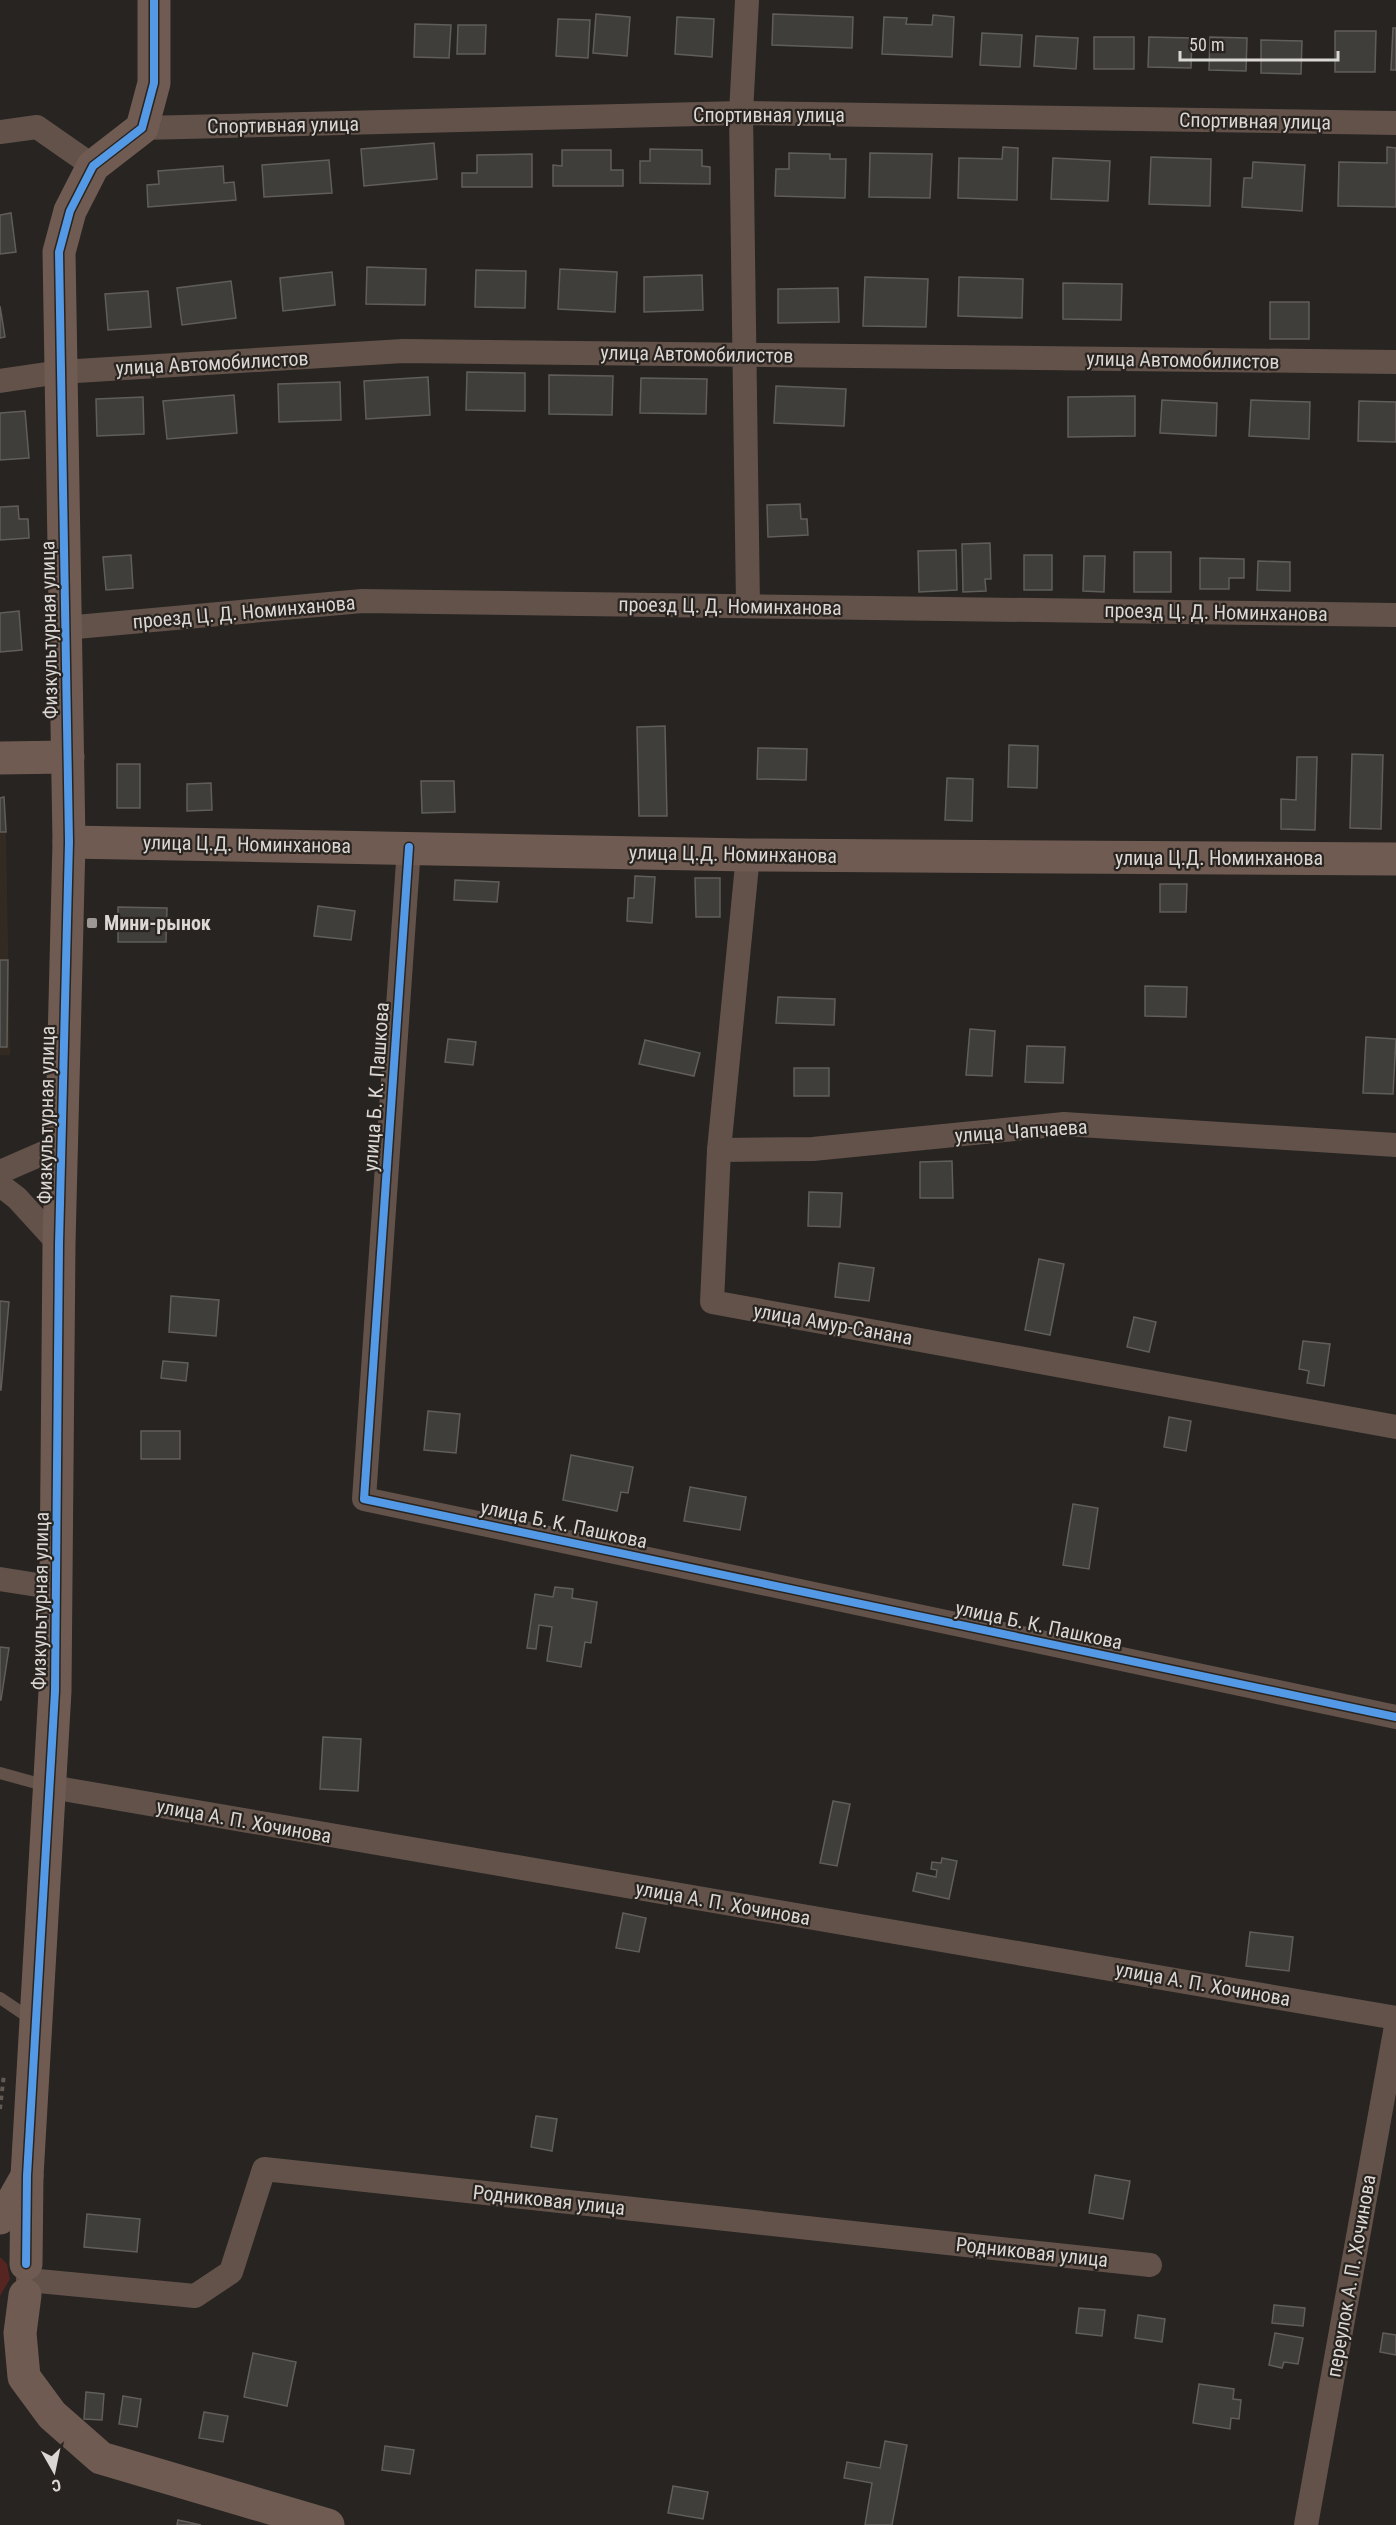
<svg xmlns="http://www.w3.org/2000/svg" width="1396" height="2525" viewBox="0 0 1396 2525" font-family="'Roboto Condensed',sans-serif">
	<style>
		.built { fill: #332a22 }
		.green { fill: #562521 }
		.building { fill: #403e3b; stroke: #605e5b; stroke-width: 1.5 }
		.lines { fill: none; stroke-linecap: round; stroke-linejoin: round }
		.path { stroke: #635953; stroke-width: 4; stroke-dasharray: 4.5 4.5; stroke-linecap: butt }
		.lane { stroke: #62524a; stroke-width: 12 }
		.street { stroke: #62524a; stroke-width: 24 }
		.secondary { stroke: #6f5b51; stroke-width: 33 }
		.cycleway-casing { stroke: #29241f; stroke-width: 11 }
		.cycleway { stroke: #5399e6; stroke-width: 8 }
		.poi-dot { fill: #9b9895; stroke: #29241f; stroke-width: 2 }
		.labels { text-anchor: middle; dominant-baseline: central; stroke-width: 4.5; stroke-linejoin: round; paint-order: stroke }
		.street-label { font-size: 20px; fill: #dad7d4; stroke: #29241f }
		.poi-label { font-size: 20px; font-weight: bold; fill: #dad7d4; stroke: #29241f; text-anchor: start }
	</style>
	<rect width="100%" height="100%" fill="#272421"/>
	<path class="built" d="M0,832H6L10,1055H0Z"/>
	<path class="green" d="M0,2257L7,2264L10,2279L0,2296Z"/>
	<g class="building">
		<path d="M596,14L630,17L627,56L593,53Z"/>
		<path d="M773,14L853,17L852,48L772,45Z"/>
		<path d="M933,15L954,17L952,57L882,54L884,17L907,18L906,24L932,25Z"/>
		<path d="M677,17L714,19L712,57L675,54Z"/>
		<path d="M558,19L590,20L588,58L556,56Z"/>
		<path d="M415,24L451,25L449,58L414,57Z"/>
		<path d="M458,25H486L485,54H457Z"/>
		<path d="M1393,28H1396V70H1391Z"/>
		<path d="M1335,31H1376L1375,72H1335Z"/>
		<path d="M982,33L1022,35L1020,67L980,65Z"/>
		<path d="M1036,36L1078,38L1076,69L1034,66Z"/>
		<rect x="1094" y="37" width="40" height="32"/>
		<path d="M1149,37L1192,38L1191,68L1148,67Z"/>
		<path d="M1210,37L1247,38L1246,71L1209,70Z"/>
		<path d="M1261,40L1302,41L1301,74L1261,73Z"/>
		<path d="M434,143L437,179L364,186L361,149Z"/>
		<path d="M1003,147L1018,148L1017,200L958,198L959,158L1002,159Z"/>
		<path d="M1387,147L1396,148V207L1338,206L1339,162L1387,163Z"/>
		<path d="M650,149L702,150V166L710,167V184L640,183V161H650Z"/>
		<path d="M562,150H611V170H623V186H553V165L562,166Z"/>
		<path d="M789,153L830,154V159H846L845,198L775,196L776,169H789Z"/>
		<path d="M870,153L932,154L930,198L869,197Z"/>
		<path d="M532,154V187H462V173H477V155Z"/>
		<path d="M1151,157L1211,159L1210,206L1149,204Z"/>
		<path d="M1053,158L1110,161L1108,201L1051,199Z"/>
		<path d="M329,160L332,193L264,197L262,165Z"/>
		<path d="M1253,162L1305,165L1302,211L1242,207L1244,178H1252Z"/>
		<path d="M223,166L224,183L234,182L236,200L148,207L147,185L159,184L158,171Z"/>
		<path d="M11,213L16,252L0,254V215Z"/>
		<path d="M367,267L426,269L425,305L366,304Z"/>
		<path d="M560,269L617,272L615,312L558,309Z"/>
		<path d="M476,270L526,271L525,308L475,307Z"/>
		<path d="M332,272L335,305L283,311L280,278Z"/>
		<path d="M702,275L703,310L644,312V277Z"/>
		<path d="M865,277L928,279L926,327L863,326Z"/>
		<path d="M959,277L1023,279L1022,318L958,316Z"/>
		<path d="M231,281L236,318L182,325L177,288Z"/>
		<path d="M1063,283L1122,284L1121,320L1063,319Z"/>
		<path d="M838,288L839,322L778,323V289Z"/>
		<path d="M148,291L151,327L108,330L105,294Z"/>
		<rect x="1270" y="302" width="39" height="37"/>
		<path d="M0,306L5,337L0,338Z"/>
		<path d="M467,372L525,373V411L466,410Z"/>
		<path d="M549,375L613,376L612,415L549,414Z"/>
		<path d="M428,377L430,415L366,419L364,381Z"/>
		<path d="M641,378L707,379L706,414L640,413Z"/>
		<path d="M340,382L341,420L279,422L278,384Z"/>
		<path d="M776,386L846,389L844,426L774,423Z"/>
		<path d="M234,395L237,433L167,439L163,401Z"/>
		<path d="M1135,396V436L1068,437V397Z"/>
		<path d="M143,397L144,434L97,436L96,399Z"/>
		<path d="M1162,400L1217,403L1216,436L1160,433Z"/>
		<path d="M1251,400L1310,402L1309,439L1249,436Z"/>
		<path d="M1359,401L1396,402V442L1358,441Z"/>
		<path d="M25,411L29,458L0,460V413Z"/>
		<path d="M800,504L801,519H807L808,535L768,537L767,505Z"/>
		<path d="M18,506L19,519H28L29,538L0,540V507Z"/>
		<path d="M990,543L991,579H985L986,591L963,592L962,544Z"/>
		<path d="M956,550L957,590L919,592L918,551Z"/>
		<rect x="1134" y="552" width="37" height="40"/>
		<path d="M131,555L133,588L106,590L103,557Z"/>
		<rect x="1024" y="555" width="28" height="35"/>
		<path d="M1084,556H1105L1104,592L1083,591Z"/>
		<path d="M1200,558L1244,559V578H1229V589H1200Z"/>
		<path d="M1258,561L1290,562V591L1257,590Z"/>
		<path d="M19,611L22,650L0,652V613Z"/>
		<path d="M665,726L667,816H639L637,727Z"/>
		<path d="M1009,745L1038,746L1037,788L1008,787Z"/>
		<path d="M758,748L807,749L806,780L757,779Z"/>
		<path d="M1352,754L1383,755L1381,829L1350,828Z"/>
		<path d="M1297,757H1317L1315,830L1281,829V799L1296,800Z"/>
		<rect x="117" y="764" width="23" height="44"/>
		<path d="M947,778L973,779L972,821L945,820Z"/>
		<path d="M421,781H454L455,812L422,813Z"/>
		<path d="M211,783L212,810L187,811V784Z"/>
		<path d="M4,797L6,832H0V798Z"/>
		<path d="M635,876L655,877L652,923L627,921L628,898H634Z"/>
		<path d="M695,878H720V917H696Z"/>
		<path d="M455,880L499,882L497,902L454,900Z"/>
		<path d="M1160,884H1187L1186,912H1160Z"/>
		<path d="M318,906L355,911L351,940L314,936Z"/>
		<path d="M118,907L167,908L166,942H118Z"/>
		<path d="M0,960H8L7,1047H0Z"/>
		<path d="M1145,986L1187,987L1186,1017L1145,1016Z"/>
		<path d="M778,997L835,999L834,1025L776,1023Z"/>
		<path d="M970,1029L995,1031L992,1076L966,1075Z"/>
		<path d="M1366,1037L1396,1039L1393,1094L1363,1093Z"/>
		<path d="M448,1039L476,1042L473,1065L445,1062Z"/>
		<path d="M645,1040L700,1053L694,1076L639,1064Z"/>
		<path d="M1027,1046L1065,1047L1063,1083L1025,1082Z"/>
		<rect x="794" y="1068" width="35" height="28"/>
		<path d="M952,1161L953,1198H920V1162Z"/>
		<path d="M809,1192L842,1193L840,1227L808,1226Z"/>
		<path d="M1039,1259L1064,1264L1050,1335L1025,1330Z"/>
		<path d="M839,1263L874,1268L869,1301L835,1297Z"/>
		<path d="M171,1296L219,1300L216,1336L169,1332Z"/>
		<path d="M0,1301L9,1302L1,1390H0Z"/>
		<path d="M1134,1317L1156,1322L1149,1352L1127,1347Z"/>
		<path d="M1303,1341L1330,1344L1324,1386L1307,1383L1309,1371L1299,1369Z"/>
		<path d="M163,1361L188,1363L186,1381L161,1378Z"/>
		<path d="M428,1411L460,1414L456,1453L424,1450Z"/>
		<path d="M1169,1417L1191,1421L1186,1451L1164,1447Z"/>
		<rect x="141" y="1431" width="39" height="28"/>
		<path d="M571,1455L633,1467L628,1493L621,1492L617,1511L563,1500Z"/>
		<path d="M690,1487L746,1497L740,1530L684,1521Z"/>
		<path d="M1073,1504L1098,1508L1089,1569L1063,1565Z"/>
		<path d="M555,1587L573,1589L572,1598L597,1602L591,1643L585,1642L581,1667L547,1661L552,1627L539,1625L536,1649L527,1648L535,1594L553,1597Z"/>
		<path d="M0,1647L9,1648L1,1700H0Z"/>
		<path d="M323,1737L361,1739L358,1791L320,1789Z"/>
		<path d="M833,1801L850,1804L837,1866L820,1863Z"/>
		<path d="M942,1858L957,1861L949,1899L913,1891L917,1873L936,1877L937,1870L931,1869L932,1862L941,1863Z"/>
		<path d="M623,1913L646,1918L639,1952L616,1948Z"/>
		<path d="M1250,1932L1293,1937L1289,1971L1246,1966Z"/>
		<path d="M536,2116L557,2119L552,2151L531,2147Z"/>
		<path d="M1095,2175L1130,2181L1123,2219L1089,2213Z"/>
		<path d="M87,2214L140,2219L137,2252L84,2247Z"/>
		<path d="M1274,2305L1305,2308L1303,2326L1272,2323Z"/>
		<path d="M1079,2308L1105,2310L1102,2336L1076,2333Z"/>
		<path d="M1138,2315L1165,2319L1162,2342L1135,2338Z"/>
		<path d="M1275,2333L1303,2338L1298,2364L1284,2362L1282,2368L1269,2365Z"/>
		<path d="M1383,2333L1396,2335V2355L1380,2352Z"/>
		<path d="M253,2353L296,2362L287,2406L244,2397Z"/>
		<path d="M1199,2384L1234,2389L1233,2399L1241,2400L1239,2419L1231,2418L1230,2429L1193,2423Z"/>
		<path d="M86,2392L104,2394L102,2420L84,2419Z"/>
		<path d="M123,2396L141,2399L137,2427L119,2424Z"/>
		<path d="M204,2412L228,2416L223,2442L199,2438Z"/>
		<path d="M885,2441L907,2445L892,2525H865L872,2483L844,2478L847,2462L880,2468Z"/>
		<path d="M385,2446L414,2450L410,2474L382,2470Z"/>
		<path d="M673,2486L708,2492L703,2519L668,2513Z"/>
		<path d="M178,2520L201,2525H177Z"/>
	</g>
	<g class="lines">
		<path class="path" d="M0,2109L4,2074"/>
		<g class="lane">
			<path d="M0,1773L47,1786"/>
			<path d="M0,1998L34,2021"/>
		</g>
		<g class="street">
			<path d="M747,0L741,113L748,606"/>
			<path d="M142,128L741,113L1396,123"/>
			<path d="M0,132L37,127L93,166"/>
			<path d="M0,381L60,372L403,351L1396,362"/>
			<path d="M65,628L362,601L1396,615"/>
			<path d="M409,847L364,1499L1396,1717"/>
			<path d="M748,855L719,1150L712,1302L1396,1427"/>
			<path d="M719,1150L813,1149L1064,1124L1396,1145"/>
			<path d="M0,1172L62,1145"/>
			<path d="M0,1185L17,1198L59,1244"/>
			<path d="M0,1579L57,1588"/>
			<path d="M51,1787L1396,2018"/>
			<path d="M28,2280L195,2296L231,2272L264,2169L1150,2265"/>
			<path d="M1306,2525L1396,2026"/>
		</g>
		<g class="secondary">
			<path d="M0,758L68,757"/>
			<path d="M69,842L748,855L1396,859"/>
			<path d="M0,2218L9,2208L27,2176"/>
			<path d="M26,2264L27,2176L55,1691L59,1244L69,842L59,252L70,211L93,166L142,128L154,83V0"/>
			<path d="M25,2295L20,2333L24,2377L52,2415L101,2458L328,2525"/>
		</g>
		<defs>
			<g id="cycleway">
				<path d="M409,847L364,1499L1396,1717"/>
				<path d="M26,2264L27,2176L55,1691L59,1244L69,842L59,252L70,211L93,166L142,128L154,83V0"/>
			</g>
		</defs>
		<use href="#cycleway" class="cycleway-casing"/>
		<use href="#cycleway" class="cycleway"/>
	</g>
	<rect class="poi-dot" x="86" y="917" width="12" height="12" rx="3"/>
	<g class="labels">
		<g class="street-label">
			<text x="769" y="115">Спортивная улица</text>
			<text transform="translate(1255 121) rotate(1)">Спортивная улица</text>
			<text transform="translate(283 125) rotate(-1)">Спортивная улица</text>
			<text transform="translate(697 354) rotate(1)">улица Автомобилистов</text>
			<text transform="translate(1183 360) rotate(1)">улица Автомобилистов</text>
			<text transform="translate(212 363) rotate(-3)">улица Автомобилистов</text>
			<text transform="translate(730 606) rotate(1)">проезд Ц. Д. Номинханова</text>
			<text transform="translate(244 612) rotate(-5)">проезд Ц. Д. Номинханова</text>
			<text transform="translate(1216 612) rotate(1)">проезд Ц. Д. Номинханова</text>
			<text transform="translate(49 630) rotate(-91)">Физкультурная улица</text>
			<text transform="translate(247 844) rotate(1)">улица Ц.Д. Номинханова</text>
			<text transform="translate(733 854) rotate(1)">улица Ц.Д. Номинханова</text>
			<text x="1219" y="858">улица Ц.Д. Номинханова</text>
			<text transform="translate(376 1087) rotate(-86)">улица Б. К. Пашкова</text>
			<text transform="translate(46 1115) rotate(-89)">Физкультурная улица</text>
			<text transform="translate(1021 1131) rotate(-4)">улица Чапчаева</text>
			<text transform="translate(833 1324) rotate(10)">улица Амур-Санана</text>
			<text transform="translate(564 1524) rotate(12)">улица Б. К. Пашкова</text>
			<text transform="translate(40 1601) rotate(-89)">Физкультурная улица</text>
			<text transform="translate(1039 1625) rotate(12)">улица Б. К. Пашкова</text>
			<text transform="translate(244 1821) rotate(10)">улица А. П. Хочинова</text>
			<text transform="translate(723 1903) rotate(10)">улица А. П. Хочинова</text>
			<text transform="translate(1203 1984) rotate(10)">улица А. П. Хочинова</text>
			<text transform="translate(549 2200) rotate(6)">Родниковая улица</text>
			<text transform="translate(1032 2252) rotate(6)">Родниковая улица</text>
			<text transform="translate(1351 2276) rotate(-80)">переулок А. П. Хочинова</text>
		</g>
		<g class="poi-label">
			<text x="104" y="923">Мини-рынок</text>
		</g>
	</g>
	<g transform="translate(54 2471) rotate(171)" stroke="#29241f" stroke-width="4.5" paint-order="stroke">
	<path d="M0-4.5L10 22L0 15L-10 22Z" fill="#dad7d4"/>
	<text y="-9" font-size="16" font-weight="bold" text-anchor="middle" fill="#dad7d4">С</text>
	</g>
	<path d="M1180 51v9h158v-9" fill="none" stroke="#dad7d4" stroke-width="3"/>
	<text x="1189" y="51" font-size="18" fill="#dad7d4" stroke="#29241f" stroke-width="4.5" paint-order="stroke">50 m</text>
</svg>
